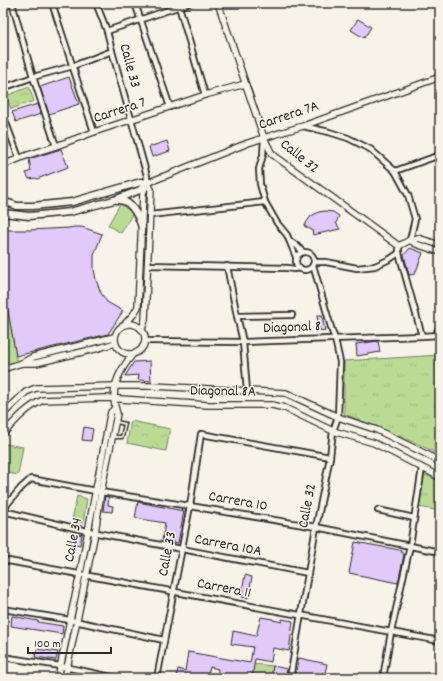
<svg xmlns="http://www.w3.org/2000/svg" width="443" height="681" viewBox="0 0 443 681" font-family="Dekko,sans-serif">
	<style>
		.grass { fill: url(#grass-tufts); stroke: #738360 }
		.park { fill: url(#park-crowns); stroke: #738360 }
		.pitch { fill: #bbdb95; stroke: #738360 }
		.building { fill: #e1c9fa; stroke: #2b2b2b }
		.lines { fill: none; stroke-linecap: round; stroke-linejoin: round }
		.service-casing { stroke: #2b2b2b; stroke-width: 5 }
		.minor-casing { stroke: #2b2b2b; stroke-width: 8 }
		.tertiary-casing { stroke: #2b2b2b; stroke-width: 8 }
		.secondary-casing { stroke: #2b2b2b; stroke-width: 9 }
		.service { stroke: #f7f3e8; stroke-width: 2 }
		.minor { stroke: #f7f3e8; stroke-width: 4.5 }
		.tertiary { stroke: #f7f3e8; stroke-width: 5.5 }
		.secondary { stroke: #f7f3e8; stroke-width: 6 }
		.labels { text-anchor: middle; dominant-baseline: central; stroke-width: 3; stroke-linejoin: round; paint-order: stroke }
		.street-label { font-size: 15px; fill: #2b2b2b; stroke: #f7f3e8 }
	</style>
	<defs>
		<pattern id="grass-tufts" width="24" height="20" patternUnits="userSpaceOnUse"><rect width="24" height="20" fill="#bbdb95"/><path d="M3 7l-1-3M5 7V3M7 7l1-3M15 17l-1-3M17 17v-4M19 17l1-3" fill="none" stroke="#a1bc81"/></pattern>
		<pattern id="park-crowns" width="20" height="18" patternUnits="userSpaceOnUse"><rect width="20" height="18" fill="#bbdb95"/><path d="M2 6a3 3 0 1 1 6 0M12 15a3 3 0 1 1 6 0" fill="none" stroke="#a1bc81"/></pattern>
	</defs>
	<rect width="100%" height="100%" fill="#f7f3e8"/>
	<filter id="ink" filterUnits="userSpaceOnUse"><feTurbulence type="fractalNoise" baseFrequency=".025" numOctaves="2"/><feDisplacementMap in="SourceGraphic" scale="8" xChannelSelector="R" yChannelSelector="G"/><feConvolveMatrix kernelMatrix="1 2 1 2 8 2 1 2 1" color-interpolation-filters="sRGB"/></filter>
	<g filter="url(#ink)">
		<g class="grass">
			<path d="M3,282L16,356V367L3,371Z"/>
			<path d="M440,355V455L418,444L344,414V361Z"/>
			<path d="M424,474L440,482V511L419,507Z"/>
			<path d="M254,664L273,666L271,678H252Z"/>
		</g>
		<g class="park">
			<path d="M29,87L34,101L11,109L6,96Z"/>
			<path d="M131,421L170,429L166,451L127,443Z"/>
		</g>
		<g class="pitch">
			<path d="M120,204L133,213L121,233L108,225Z"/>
			<path d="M5,444L23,447L18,475L3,472V452Z"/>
			<path d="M77,496L87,499L83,523L72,520Z"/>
		</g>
		<g class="building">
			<path d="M358,19L371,27L364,38L351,30Z"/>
			<path d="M69,77L79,104L49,114L40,87Z"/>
			<path d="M38,104L41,114L16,122L12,112Z"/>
			<path d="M167,141L170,151L152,157L149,147Z"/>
			<path d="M61,149L68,167L37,179L36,178L29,179L26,173L31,171L29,159Z"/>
			<path d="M325,211L333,212L339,216L336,223L340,229L313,235L312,230L304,226L311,216L319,212Z"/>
			<path d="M74,227H82L102,234L94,255V269L96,280L101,293L107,302L123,311L108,334L16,356L3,282V230H29L69,228Z"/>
			<path d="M410,248L423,253L415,274L409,275L404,255Z"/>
			<path d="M317,315H322L325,331L319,330Z"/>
			<path d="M378,341L380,352L357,356L356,344Z"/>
			<path d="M150,361L151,381L138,380L139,375L125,376L134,362Z"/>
			<path d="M84,427L93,429L91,441L82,440Z"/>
			<path d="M105,496L109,497L108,505L113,506L112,512L103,511Z"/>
			<path d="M138,502L184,511L178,543L162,540L165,523L135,518Z"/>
			<path d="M73,533L82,535L80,545L71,543Z"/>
			<path d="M355,542L400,550L404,555L398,583L349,573Z"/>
			<path d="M245,575L252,577L248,598L241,597Z"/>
			<path d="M12,616L38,621V622L63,626L62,634L11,626Z"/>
			<path d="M261,617L273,619V620L282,622V619L293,621L289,651L273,648L271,662L255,659L252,678H217L218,669L210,667L207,678H176L178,669L185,671L188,652L250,663L253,647L231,644L233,631L256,636Z"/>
			<path d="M37,649L58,652L56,660L35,657Z"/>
			<path d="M299,658L327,664L324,678H311L295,676Z"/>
			<path d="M273,666L287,669L285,678H271Z"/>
		</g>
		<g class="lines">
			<defs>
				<g id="service">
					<path d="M3,295V296"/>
					<path d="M113,437H122L125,424L117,422"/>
				</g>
				<g id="minor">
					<path d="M12,3L33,77L56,146"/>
					<path d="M52,3L94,132"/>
					<path d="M96,3L107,31L112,51L147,176V183"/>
					<path d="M135,3L170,107"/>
					<path d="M178,3L205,95"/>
					<path d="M107,31L189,3"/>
					<path d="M3,88L33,77L73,66L112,51"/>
					<path d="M3,115L19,158"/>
					<path d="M303,126L329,132L348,138L370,149L395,171L408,195L415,219L410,240"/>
					<path d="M264,138L263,155L259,169L260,184L265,202L277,223L287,235L296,257"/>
					<path d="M395,171L440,155"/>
					<path d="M150,215L265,202"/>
					<path d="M290,241L297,246L303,252"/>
					<path d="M399,246V253L422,336"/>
					<circle cx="305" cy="261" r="9"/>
					<path d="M314,262H326L357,268L375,266L390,259L399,253"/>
					<path d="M148,265L288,268L294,269L300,268"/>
					<path d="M227,266L237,316L243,342L247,391"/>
					<path d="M237,316L292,315"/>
					<path d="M436,335L440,325"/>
					<path d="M145,341L243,342L422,336L440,335"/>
					<path d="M3,509L21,488L31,479L101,492L190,506L316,527L440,552"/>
					<path d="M378,510L414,518"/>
					<path d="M3,511L87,531L308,573"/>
					<path d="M3,560L440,641"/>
					<path d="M3,609L70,620L164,640"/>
					<path d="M3,657L60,666L116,678"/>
					<path d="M157,678L190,506L201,434L330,457"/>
					<path d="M290,678L316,527L330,457L333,431L338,417L340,362L335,339L332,331L313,265"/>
					<path d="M383,678L391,632L410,546L422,468"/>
				</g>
				<g id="tertiary">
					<path d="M218,3L264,138L272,154L399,246L410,240L418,238L440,245"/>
					<path d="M3,165L28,155L56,146L94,132L205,95L245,84"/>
					<path d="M147,183L248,143L273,135L303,126L440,77"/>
					<path d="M410,240L416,244L440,252"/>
					<circle cx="130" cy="339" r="15"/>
					<path d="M124,325L133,315L138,307L143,193L146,185"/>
					<path d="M142,329L145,320L151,189L147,183"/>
					<path d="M22,363L33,357L114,337"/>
					<path d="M3,369L22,363H36L99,348L115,343"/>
					<path d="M3,414L26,392L36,388L115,386H153L286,393L338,417L377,430L428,455L440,462"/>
					<path d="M3,434C15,421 27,407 43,400L106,398L208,405H272L285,408L333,431L374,443L440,477"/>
					<path d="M58,678L70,620L80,574L109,420L111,412L115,408"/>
					<path d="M65,678L95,533L101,492L117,414C109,391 118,372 133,354"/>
				</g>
				<g id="secondary">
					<path d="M117,200C131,199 138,215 142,227"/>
					<path d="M3,201L17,206H33L72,202L141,182L147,183"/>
					<path d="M3,213L29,216L70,212L114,200L140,190L147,183"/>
				</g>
			</defs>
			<use href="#service" class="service-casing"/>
			<use href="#minor" class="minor-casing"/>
			<use href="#tertiary" class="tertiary-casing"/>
			<use href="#secondary" class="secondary-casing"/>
			<use href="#service" class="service"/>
			<use href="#minor" class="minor"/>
			<use href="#tertiary" class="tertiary"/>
			<use href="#secondary" class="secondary"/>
		</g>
	</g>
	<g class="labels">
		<g class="street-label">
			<text transform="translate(129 66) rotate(75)">Calle 33</text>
			<text transform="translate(120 111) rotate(-18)">Carrera 7</text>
			<text transform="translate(289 116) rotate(-19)">Carrera 7A</text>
			<text transform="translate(299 157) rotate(39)">Calle 32</text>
			<text transform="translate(292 328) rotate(-2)">Diagonal 8</text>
			<text transform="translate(223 392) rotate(1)">Diagonal 8A</text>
			<text transform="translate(238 502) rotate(10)">Carrera 10</text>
			<text transform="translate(308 506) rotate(-79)">Calle 32</text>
			<text transform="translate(74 540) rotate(-79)">Calle 34</text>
			<text transform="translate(228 546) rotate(11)">Carrera 10A</text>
			<text transform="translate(168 554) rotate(-79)">Calle 33</text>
			<text transform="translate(224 589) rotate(11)">Carrera 11</text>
		</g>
	</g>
	<rect width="443" height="681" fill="none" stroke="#f7f3e8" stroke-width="16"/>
	<rect x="8" y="8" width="427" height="665" fill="none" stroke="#2b2b2b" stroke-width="1.5" filter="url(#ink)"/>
	<path d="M28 647v6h83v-6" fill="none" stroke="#2b2b2b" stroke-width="2"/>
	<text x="34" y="647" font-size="12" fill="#2b2b2b" stroke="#f7f3e8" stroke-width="3" paint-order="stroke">100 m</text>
</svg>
